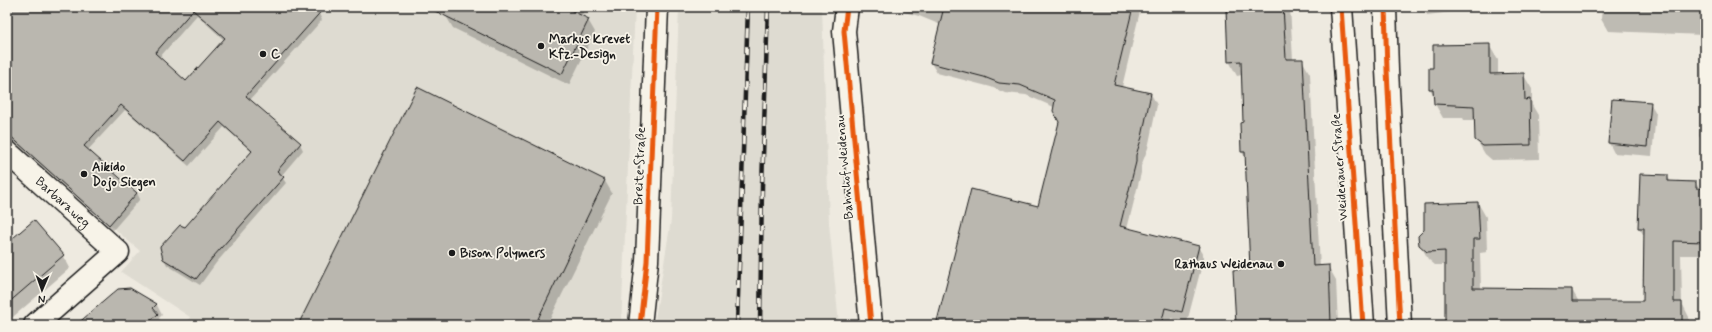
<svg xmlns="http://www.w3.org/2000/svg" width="1712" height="332" viewBox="0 0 1712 332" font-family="Mynerve,sans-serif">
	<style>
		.built { fill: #dedbd1 }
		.shadow { fill: #0003; fill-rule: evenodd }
		.building { fill: #bab7af; stroke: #1c1c1c; fill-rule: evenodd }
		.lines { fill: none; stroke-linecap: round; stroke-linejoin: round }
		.minor-casing { stroke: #1c1c1c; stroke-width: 25 }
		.major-casing { stroke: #1c1c1c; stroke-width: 25 }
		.minor { stroke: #f7f3e8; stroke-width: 22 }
		.major { stroke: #f7f3e8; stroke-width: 22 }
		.rail-casing { stroke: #1c1c1c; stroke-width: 4.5 }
		.rail { stroke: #f7f3e8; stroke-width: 3; stroke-dasharray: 9; stroke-linecap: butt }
		.cycleway-casing { stroke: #f7f3e8; stroke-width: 8 }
		.cycleway { stroke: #e8590c; stroke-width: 5 }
		.poi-dot { fill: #1c1c1c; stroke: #f7f3e8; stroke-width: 1.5 }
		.labels { text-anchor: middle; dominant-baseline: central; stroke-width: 3.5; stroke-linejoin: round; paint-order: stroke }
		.poi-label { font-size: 13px; font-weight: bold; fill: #1c1c1c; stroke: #f7f3e8; text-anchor: start }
		.street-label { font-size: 13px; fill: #1c1c1c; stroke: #f7f3e8 }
	</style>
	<rect width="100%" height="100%" fill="#eeeae0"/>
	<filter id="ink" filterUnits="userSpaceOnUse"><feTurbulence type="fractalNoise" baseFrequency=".025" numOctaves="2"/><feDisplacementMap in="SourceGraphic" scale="8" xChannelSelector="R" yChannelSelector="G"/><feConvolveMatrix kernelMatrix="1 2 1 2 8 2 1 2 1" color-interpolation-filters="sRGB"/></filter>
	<g filter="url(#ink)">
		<g class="built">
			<path d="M7,7H635L621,325H186L190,317L121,272L140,251L7,136Z"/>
			<path d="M679,7H822L829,223L839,325H654L671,220Z"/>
		</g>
		<g class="shadow">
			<path d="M11,7H311L319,14L322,20L250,100L300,144L303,150L281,176L286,183L216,263L200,285L167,265L164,259L185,229L252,152L224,127L189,166L125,110L88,150L137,193L140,199L113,230L7,135V11ZM197,15L224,40L186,83L159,58Z"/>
			<path d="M451,7H586L581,17L588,20L595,32L569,85L453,28L446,16Z"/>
			<path d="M901,7H1141L1122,87L1151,94L1157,105L1148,148L1141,166V173L1127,229L1198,247L1204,257L1187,322L1171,318L1169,325H937L1039,207L1060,122L1054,107L1026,95L1005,93L991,87L937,73L931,63L941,25L919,16L904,12Z"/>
			<path d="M1225,7H1290L1293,60H1302L1310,74L1320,267L1328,266L1336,280L1338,325H1237L1251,270L1246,159L1242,152L1244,123L1242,75L1237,76L1229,61Z"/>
			<path d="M1423,7H1476L1477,9L1427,15Z"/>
			<path d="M1602,7H1705V146L1699,136L1703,35L1608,31L1601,19Z"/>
			<path d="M1489,45L1498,60V75L1523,74L1532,89V105L1538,115L1539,159L1492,160L1485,154L1476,139L1475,120H1464L1463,118H1443L1435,104V97L1430,89L1434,69Z"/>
			<path d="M418,88L605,181L612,193L547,325H299Z"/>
			<path d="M1650,103L1656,113L1652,156L1614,153L1609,143Z"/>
			<path d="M1667,176L1671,182L1696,183L1700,190H1705V255H1681L1682,303L1689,317V325H1446V265H1435L1428,259L1420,244L1478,203L1486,217L1487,252L1480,253L1481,289L1572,290L1579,302H1644L1645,237L1639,228Z"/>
			<path d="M7,245L63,255L70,268L7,322Z"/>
			<path d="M130,289L157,305L162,315L159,318L163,325H78Z"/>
		</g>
		<g class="building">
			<path d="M7,7H325L246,96L301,143L277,171L284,177L213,257L196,279L163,259L160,247L180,225L185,227L252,151L220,122L185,161L121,105L84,146L137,193L109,225L7,133ZM193,10L225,38L186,81L155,53Z"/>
			<path d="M427,7H564L589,19L562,74Z"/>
			<path d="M944,7H1133L1114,85L1151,93L1142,137L1136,155V162L1120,226L1199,246L1182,312L1165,308L1161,325H936L971,189L1038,206L1059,122L1053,111L1055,100L1020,85L999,83L984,77L930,63Z"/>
			<path d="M1226,7H1283L1286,59H1303L1313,266L1329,265L1331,325H1236L1233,270L1250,269L1245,152H1241L1240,123L1243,122L1241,61L1228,62Z"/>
			<path d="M1490,44V74L1524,73L1525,100L1530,99L1531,145L1483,146L1475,140L1474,106L1434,104L1433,89H1429V68H1433V45Z"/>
			<path d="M417,87L605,180L535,325H298Z"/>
			<path d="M1612,99L1651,102L1647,147L1608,143Z"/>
			<path d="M1640,174L1668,175V181L1696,182V188L1705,189V242L1674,241V302H1682V325H1445V251L1427,252L1419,245L1418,236L1424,230V204L1478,202L1480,239H1473V288L1572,289V301H1643L1644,228H1638Z"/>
			<path d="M34,220L64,255L7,304V243Z"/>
			<path d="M130,288L157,304L153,308L158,314L146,325H76L118,289Z"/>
		</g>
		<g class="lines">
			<defs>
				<g id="minor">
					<path d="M847,7L844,31L871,325"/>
					<path id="s1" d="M7,152L118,252L35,325"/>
					<path d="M640,325L647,261L657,7"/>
				</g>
				<g id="major">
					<path d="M1341,7L1363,325"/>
					<path d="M1385,7L1387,70L1400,325"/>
				</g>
			</defs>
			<use href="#minor" class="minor-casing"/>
			<use href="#major" class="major-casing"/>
			<use href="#minor" class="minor"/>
			<use href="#major" class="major"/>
			<defs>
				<g id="rail">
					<path d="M737,325L748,7"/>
					<path d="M760,325L762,186L768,7"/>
				</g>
			</defs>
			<use href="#rail" class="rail-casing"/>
			<use href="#rail" class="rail"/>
			<defs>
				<g id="cycleway">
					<path d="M847,7L844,31L871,325"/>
					<path d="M1341,7L1363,325"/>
					<path d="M1385,7L1387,70L1400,325"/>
					<path d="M640,325L647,261L657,7"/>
				</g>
			</defs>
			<use href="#cycleway" class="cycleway-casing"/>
			<use href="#cycleway" class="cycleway"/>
		</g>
	</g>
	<g class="poi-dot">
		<circle cx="541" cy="46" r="4"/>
		<circle cx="263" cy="54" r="4"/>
		<circle cx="84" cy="174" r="4"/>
		<circle cx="452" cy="253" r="4"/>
		<circle cx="1281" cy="264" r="4"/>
	</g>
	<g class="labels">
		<g class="poi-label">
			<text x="549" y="39">Markus Krevet<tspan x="549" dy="15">Kfz.-Design</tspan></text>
			<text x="271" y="54">C</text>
			<text x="92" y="167">Aikido<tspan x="92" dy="15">Dojo Siegen</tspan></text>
			<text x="460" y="253">Bison Polymers</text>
			<text x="1273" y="264" text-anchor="end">Rathaus Weidenau</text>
		</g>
		<g class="street-label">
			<text transform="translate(640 166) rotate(-88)">Breite Straße</text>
			<text transform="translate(845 167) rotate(-95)">Bahnhof Weidenau</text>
			<text transform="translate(1340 167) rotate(-94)">Weidenauer Straße</text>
			<text stroke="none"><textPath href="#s1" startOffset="75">Barbaraweg</textPath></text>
		</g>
	</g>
	<rect width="1712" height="332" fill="none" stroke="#f7f3e8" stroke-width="24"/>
	<rect x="12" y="12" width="1688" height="308" fill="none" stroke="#1c1c1c" stroke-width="1.5" filter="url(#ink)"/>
	<g transform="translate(42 290) rotate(182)" stroke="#f7f3e8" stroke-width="3" paint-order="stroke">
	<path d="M0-3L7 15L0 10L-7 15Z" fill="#1c1c1c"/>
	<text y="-6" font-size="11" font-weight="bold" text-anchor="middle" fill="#1c1c1c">N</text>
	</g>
</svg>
